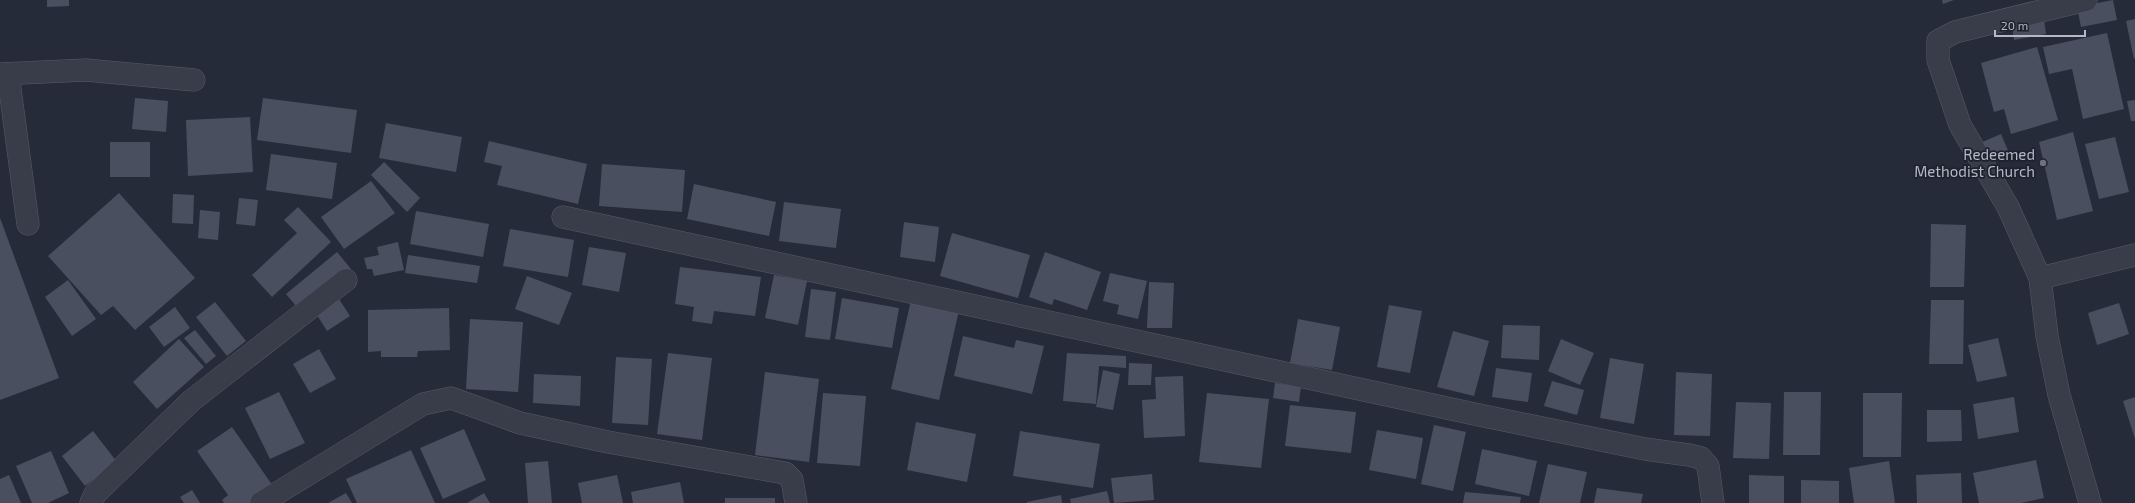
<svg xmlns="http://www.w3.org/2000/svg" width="2135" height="503" viewBox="0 0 2135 503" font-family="'Exo 2',sans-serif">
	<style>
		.building { fill: #4a4f60 }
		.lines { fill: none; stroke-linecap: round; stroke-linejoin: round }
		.minor-casing { stroke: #575b68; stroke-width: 23 }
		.minor { stroke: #393d4a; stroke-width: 22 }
		.worship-dot { fill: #6b7280; stroke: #1e222f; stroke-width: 1.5 }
		.labels { text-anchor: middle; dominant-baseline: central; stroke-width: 3.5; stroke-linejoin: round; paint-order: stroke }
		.poi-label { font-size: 15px; fill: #b5b9c6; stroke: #1e222f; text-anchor: end }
	</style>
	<rect width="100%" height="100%" fill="#262b3a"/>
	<g class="building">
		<path d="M47,0H69V6L47,7Z"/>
		<path d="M1942,0H1954L1943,4Z"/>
		<path d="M2113,0L2117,20L2081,27L2077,7Z"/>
		<path d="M2135,19V58L2134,59L2126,21Z"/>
		<path d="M2044,20L2046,34L2014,40L2012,26Z"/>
		<path d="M2107,33L2124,109L2083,119L2072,69L2049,74L2043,47Z"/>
		<path d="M2037,47L2058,120L2011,134L2004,109L1994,112L1981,63Z"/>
		<path d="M135,98L168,101L166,132L132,129Z"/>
		<path d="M263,98L357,110L351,153L257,140Z"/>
		<path d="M2135,100V121H2131L2127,101Z"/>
		<path d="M250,117L253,172L188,176L186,120Z"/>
		<path d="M386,123L462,137L456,172L379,158Z"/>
		<path d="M2073,132L2093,211L2057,220L2039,142Z"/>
		<path d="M2001,134L2010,155L1989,164L1980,143Z"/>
		<path d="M2115,137L2129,192L2099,199L2085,144Z"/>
		<path d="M489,141L587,164L578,204L497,185L502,166L484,162Z"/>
		<rect x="110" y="142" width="40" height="35"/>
		<path d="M271,154L337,163L332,199L266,190Z"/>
		<path d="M384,162L420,198L407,212L371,175Z"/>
		<path d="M602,164L685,170L682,212L599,206Z"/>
		<path d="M371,181L395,213L344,249L321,217Z"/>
		<path d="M694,184L776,202L769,236L687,219Z"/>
		<path d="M119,193L195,278L135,330L113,306L101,315L48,256Z"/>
		<path d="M173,194L194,195L193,224L172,223Z"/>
		<path d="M239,198L258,200L255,226L236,224Z"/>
		<path d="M784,202L841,209L836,248L779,241Z"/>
		<path d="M298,207L331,242L272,297L252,275L297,233L284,220Z"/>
		<path d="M200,210L220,212L218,240L198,238Z"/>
		<path d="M416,211L489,224L483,257L410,244Z"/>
		<path d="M0,218L59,378L0,400Z"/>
		<path d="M904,222L939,227L935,262L900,257Z"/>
		<path d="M1931,224L1966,225L1964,287H1930Z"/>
		<path d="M510,229L574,240L568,277L503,266Z"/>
		<path d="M952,233L1030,255L1018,298L940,276Z"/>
		<path d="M398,242L404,270L374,276L372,269H367L364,258L379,255L377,247Z"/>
		<path d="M589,247L626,253L619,292L582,285Z"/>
		<path d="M337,252L351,269L301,312L286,294Z"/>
		<path d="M1045,252L1101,272L1087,310L1054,299L1052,305L1029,297Z"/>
		<path d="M408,255L480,266L477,283L405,273Z"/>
		<path d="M680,267L761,277L755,316L714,311L712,324L692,321L694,307L675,304Z"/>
		<path d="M1110,273L1147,281L1138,319L1117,314L1119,305L1103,301Z"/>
		<path d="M774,275L807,281L798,325L765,318Z"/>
		<path d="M527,276L572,293L559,325L515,309Z"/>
		<path d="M68,280L96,319L72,336L45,297Z"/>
		<path d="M1149,282L1174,283L1172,328H1147Z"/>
		<path d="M811,289L836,292L830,340L805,337Z"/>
		<path d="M335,293L350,316L327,331L312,307Z"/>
		<path d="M842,298L899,308L892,348L835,339Z"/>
		<path d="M911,300L959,310L939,400L891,389Z"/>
		<path d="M1931,300H1964L1963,364H1929Z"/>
		<path d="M215,302L246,341L227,356L196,317Z"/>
		<path d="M2119,303L2129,334L2097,345L2088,313Z"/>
		<path d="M1389,305L1422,311L1410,373L1377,367Z"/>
		<path d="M175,307L190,328L164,347L149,327Z"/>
		<path d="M449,308L450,350L418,351L417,357H381V351L368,352V310Z"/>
		<path d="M470,319L523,322L518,392L466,389Z"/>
		<path d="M1298,319L1340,327L1332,370L1290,363Z"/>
		<path d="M1503,325L1540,326L1539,360L1501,358Z"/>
		<path d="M195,330L216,356L206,364L184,338Z"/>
		<path d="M1453,331L1489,341L1474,396L1437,387Z"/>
		<path d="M963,336L1014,348L1016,340L1044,346L1032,394L954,376Z"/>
		<path d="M1998,338L2007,376L1977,382L1968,345Z"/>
		<path d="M179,339L204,367L157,409L133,382Z"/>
		<path d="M1561,339L1594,353L1580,385L1548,371Z"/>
		<path d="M319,349L336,379L310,393L293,364Z"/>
		<path d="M668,353L712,358L702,440L657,434Z"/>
		<path d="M1067,353L1126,356V368L1099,366L1096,404L1063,401Z"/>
		<path d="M616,357L652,359L648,425L612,423Z"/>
		<path d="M1610,358L1644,364L1634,424L1600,418Z"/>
		<path d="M1129,363L1152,364L1151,385H1128Z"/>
		<path d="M1496,368L1532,373L1528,402L1492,397Z"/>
		<path d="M1103,370L1120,374L1113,410L1096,407Z"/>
		<path d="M765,372L819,379L809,462L755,455Z"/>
		<path d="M1676,372L1712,374L1710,436L1674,435Z"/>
		<path d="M534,374L581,376L580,406L533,403Z"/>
		<path d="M1183,376L1185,436L1144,438L1142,400L1156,399L1155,377Z"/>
		<path d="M1552,381L1584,390L1577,415L1544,406Z"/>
		<path d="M1275,383L1301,387L1299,402L1273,398Z"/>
		<path d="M279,392L305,443L270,459L245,408Z"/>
		<path d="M1784,392H1821L1820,455H1783Z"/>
		<path d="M823,393L866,396L860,466L817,463Z"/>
		<path d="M1207,393L1269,399L1261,468L1199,462Z"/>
		<path d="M1863,393H1902L1901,457H1863Z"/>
		<path d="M2014,397L2019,432L1978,439L1973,404Z"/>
		<path d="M2135,397V439L2123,401Z"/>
		<path d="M1736,402L1771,403L1769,459L1733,458Z"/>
		<path d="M1290,405L1356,412L1351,453L1285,446Z"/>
		<path d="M1927,410H1961L1962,441L1927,442Z"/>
		<path d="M916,422L976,434L967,482L907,470Z"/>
		<path d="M1434,425L1466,432L1453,491L1421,484Z"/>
		<path d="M232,427L275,489L254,503H224L222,500L228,495L197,451Z"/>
		<path d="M464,429L486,480L443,499L420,448Z"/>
		<path d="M1377,430L1423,438L1416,479L1369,470Z"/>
		<path d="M93,431L117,462L85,486L62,456Z"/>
		<path d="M1020,431L1100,444L1093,488L1013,476Z"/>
		<path d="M1482,449L1537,461L1529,496L1475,484Z"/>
		<path d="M411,450L435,503H357L346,479Z"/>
		<path d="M51,451L69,493L48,503H32L16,466Z"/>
		<path d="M2036,460L2044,498L2021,503H1979L1973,473Z"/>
		<path d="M548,461L552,503H528L525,463Z"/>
		<path d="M1889,461L1895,503H1854L1849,468Z"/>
		<path d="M1548,464L1587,472L1580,503H1539Z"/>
		<path d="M1961,473L1962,503H1917L1916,475Z"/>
		<path d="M1152,474L1154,500L1114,503L1111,478Z"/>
		<path d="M9,475L21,503H0V479Z"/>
		<path d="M617,475L623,503H582L578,483Z"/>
		<path d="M1749,475L1784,476V503H1749Z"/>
		<path d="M1801,480L1839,481V503H1801Z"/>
		<path d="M680,482L684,503H633L631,492Z"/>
		<path d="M1597,488L1643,494L1641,503H1594Z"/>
		<path d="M192,490L200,503H184L180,497Z"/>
		<path d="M1107,491L1110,503H1071L1070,499Z"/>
		<path d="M1465,492L1521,497L1520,503H1463Z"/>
		<path d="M346,493L352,503H328Z"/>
		<path d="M484,493L490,503H467Z"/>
		<path d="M1061,495L1062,503H1027V502Z"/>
		<rect x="725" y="498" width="50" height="5"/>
	</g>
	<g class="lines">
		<defs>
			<g id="minor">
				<path d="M2086,0L1955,32L1938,41V60L1960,125L2008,207L2040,278L2047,336L2059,395L2090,503"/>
				<path d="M0,74L86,70L194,80"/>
				<path d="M8,74L28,224"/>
				<path d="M563,217L1479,415L1645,449L1689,455L1701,458L1708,466L1713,503"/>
				<path d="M2040,278L2135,255"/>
				<path d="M91,503L95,494L191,401L346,280"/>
				<path d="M261,503L423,404L451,398L520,423L608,442L785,473L792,480L796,503"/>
			</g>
		</defs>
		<use href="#minor" class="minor-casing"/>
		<use href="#minor" class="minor"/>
	</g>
	<circle class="worship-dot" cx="2043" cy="163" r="4"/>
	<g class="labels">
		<g class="poi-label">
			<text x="2035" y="154">Redeemed<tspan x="2035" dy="17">Methodist Church</tspan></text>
		</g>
	</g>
	<path d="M1995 30v6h90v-6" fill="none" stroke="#b5b9c6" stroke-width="2"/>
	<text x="2001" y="30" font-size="12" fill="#b5b9c6" stroke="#1e222f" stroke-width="3" paint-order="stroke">20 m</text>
</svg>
